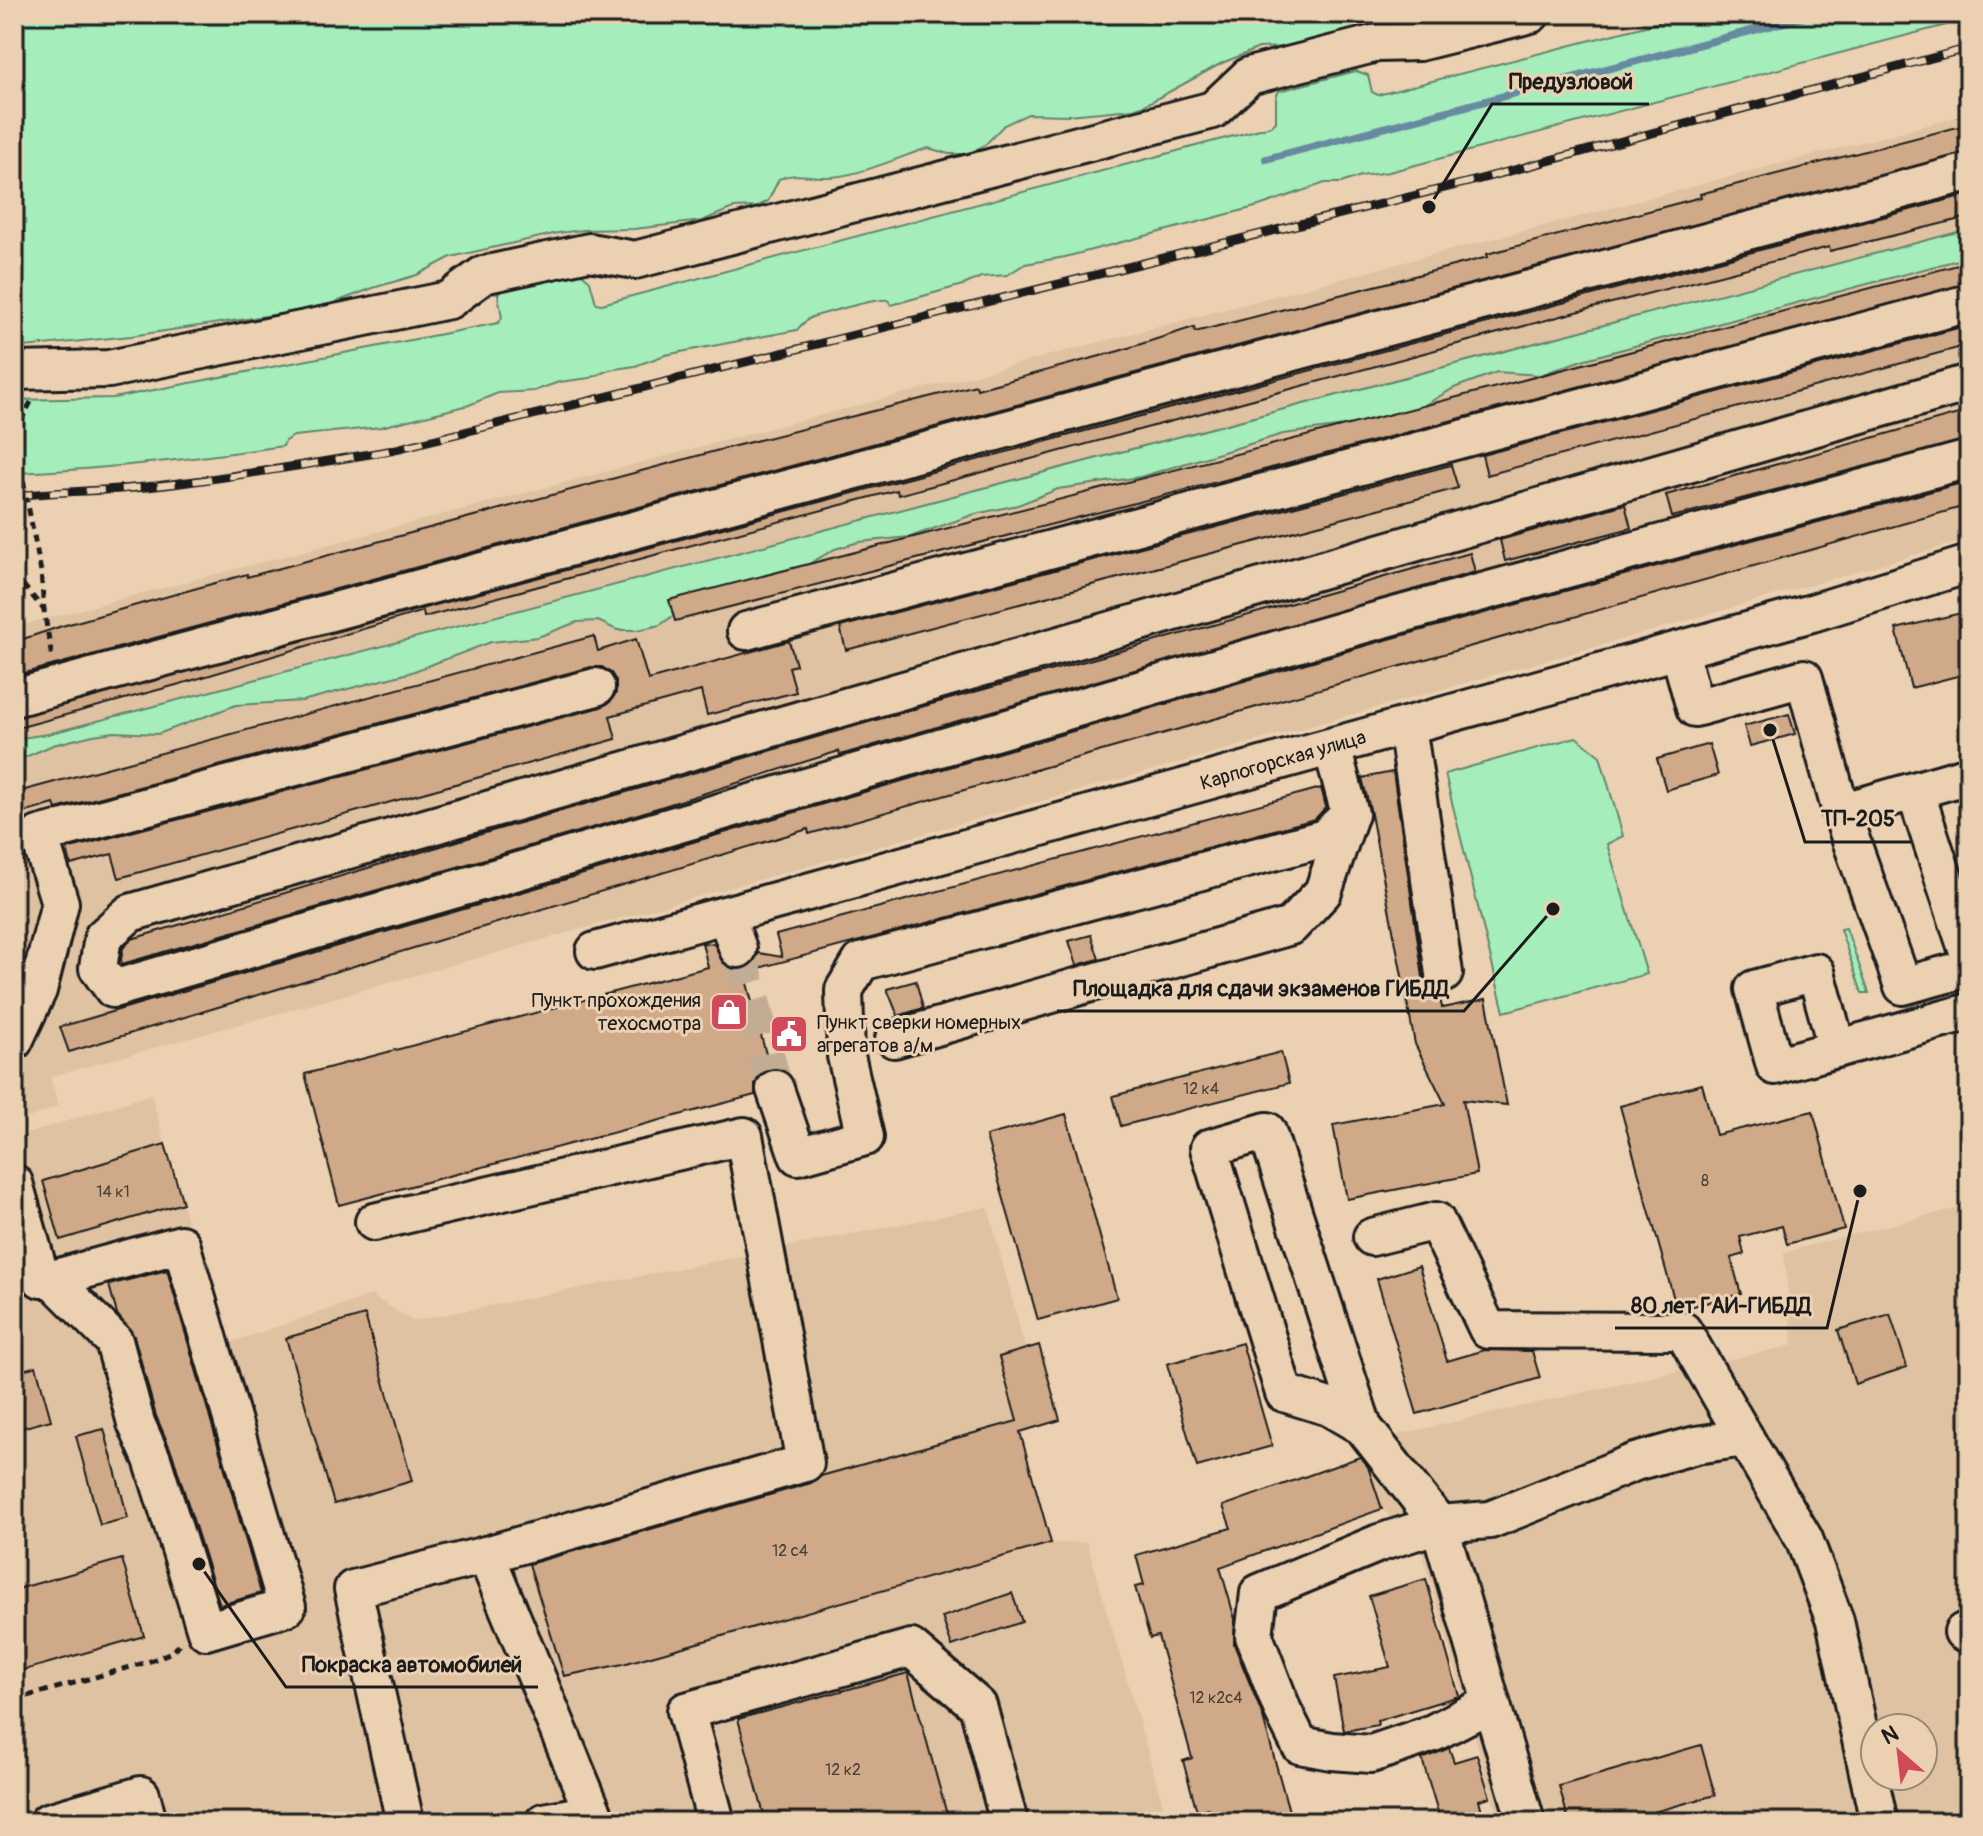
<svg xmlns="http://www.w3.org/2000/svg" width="1983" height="1836" viewBox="0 0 1983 1836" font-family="Pangolin,sans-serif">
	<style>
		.built { fill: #dfc2a2; fill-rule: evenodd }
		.green { fill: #a5eebc; stroke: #60856c; stroke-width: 2 }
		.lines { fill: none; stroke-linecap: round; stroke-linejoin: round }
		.stream { stroke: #678aa1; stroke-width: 8 }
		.building { fill: #d0aa88; stroke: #1c1c1c; stroke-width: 2 }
		.minor-tunnel { stroke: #c2ad94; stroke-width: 36; stroke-dasharray: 36 18; stroke-linecap: butt }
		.minor-casing { stroke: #1c1c1c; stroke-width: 42 }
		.path { stroke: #1c1c1c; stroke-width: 5; stroke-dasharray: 8 6; stroke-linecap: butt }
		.minor { stroke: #ebd1b2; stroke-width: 36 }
		.rail-casing { stroke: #1c1c1c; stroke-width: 9 }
		.rail { stroke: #ebd1b2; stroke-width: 6; stroke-dasharray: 18; stroke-linecap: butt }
		.labels { text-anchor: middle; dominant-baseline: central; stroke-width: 6; stroke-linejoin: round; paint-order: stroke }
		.number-label { font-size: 16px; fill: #494037 }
		.street-label { font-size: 20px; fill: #1c1c1c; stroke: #ebd1b2 }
		.poi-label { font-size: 20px; fill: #1c1c1c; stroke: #ebd1b2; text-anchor: end }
		.leader { fill: none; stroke: #1c1c1c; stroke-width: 3 }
		.callout-dot { fill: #1c1c1c; stroke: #ebd1b2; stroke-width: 3 }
		.callout-label { font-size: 22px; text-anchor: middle; font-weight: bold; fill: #1c1c1c; stroke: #ebd1b2; stroke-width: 6; stroke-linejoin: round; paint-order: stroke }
	</style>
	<rect width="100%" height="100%" fill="#ebd1b2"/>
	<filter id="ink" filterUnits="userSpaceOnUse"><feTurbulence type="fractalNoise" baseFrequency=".0125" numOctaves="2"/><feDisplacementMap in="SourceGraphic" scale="16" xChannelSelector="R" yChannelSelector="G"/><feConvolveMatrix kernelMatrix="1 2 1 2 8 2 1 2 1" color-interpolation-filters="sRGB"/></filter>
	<g filter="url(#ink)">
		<g class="built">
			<path d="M1969,114V539L1641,634L50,1077L59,1106L16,1123L14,627Z"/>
			<path d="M151,1094L223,1345L371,1295L413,1321L988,1207L1025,1348L999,1357L1051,1543L1087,1542L1168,1822H14V1138Z"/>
			<path d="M1969,1205V1822H1474L1497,1814L1420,1545L1382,1509L1364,1455L1400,1434L1793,1345L1784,1252ZM1875,1728H1923V1776H1875Z"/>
		</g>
		<g class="green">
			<path d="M14,14H1455L1307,46L1259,48L1222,63L1145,105L1133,109L1068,115L1028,114L1004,125L985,145L968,154H949L928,148C899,157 853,179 823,177C807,177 794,172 779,179L768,201L757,207L733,208L702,221L634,229L583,230L558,233L451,257L417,275L373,288L320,308L131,336L14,348Z"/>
			<path d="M1692,14H1969V19L1389,172L1361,176L1341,183H1325L1259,206L1065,257L1025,264L1007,275L981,277L966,284L891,305L888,300C877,298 825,313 812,317C806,320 801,325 797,330L665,355L635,366L609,370L590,378L559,382L534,391L498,393L469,405L381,427L294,436L285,441L283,446C194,459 104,470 14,473V400L113,398L498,323L502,318L498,294L502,289L581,273L590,281L596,303L602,304L1271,126L1276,122V96L1279,91L1356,71L1368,75L1372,92L1378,95Z"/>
			<path d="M1969,229V257L1582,360L1540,375L1497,372L1454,388L1416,410L1375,422L1283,434L1140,477L1058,489L1018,505L975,514L910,537L859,542L835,549L798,570L677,613L660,625L638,630H617L598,621L577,622L538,637L491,642L409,673L302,701L236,705L158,734L114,732L93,735L53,745L14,762V739L48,734Z"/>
			<path d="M1576,737L1600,756L1623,836L1607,844L1647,974L1504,1012L1445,774Z"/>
			<path d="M1846,928L1869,993H1862L1840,929Z"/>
		</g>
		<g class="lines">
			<path class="stream" d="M1266,159L1815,14"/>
		</g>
		<g class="building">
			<path d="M1969,124V152L1120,377L14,676V642L62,626L247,574V577L723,449L976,385L977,389L1119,351L1194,327L1195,332L1488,257L1487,254L1701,197L1700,194Z"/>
			<path d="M1969,194V217L1830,251L1829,247L1565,315L898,495L897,490L424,617L423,611L180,684L14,729V718Z"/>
			<path d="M1969,262V283L1310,458L675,621L669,600L1508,384Z"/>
			<path d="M1969,325V345L1487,475L1482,455Z"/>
			<path d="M1969,411V439L1672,517L1666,495Z"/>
			<path d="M1451,465L1458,488L846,650L840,627Z"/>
			<path d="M1969,481V505L809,834L808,829L69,1052L60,1027L1371,644Z"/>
			<path d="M1625,504L1631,528L1505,561L1500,540Z"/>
			<path d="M1470,553L1475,572L840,755L839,751L619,820L122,964L121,960L123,948L132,939L471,837L921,707Z"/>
			<path d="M1969,611V673L1911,688L1896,629Z"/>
			<path d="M594,636L598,651L636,639L648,680L789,641L796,665L789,667L796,692L707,715L701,691L610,716L616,739L119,878L112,854L71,865L67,849L601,707L610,702L616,693V681L611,673L602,667H591L56,809L54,804L20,814L14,793Z"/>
			<path d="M1789,714L1795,734L1750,746L1744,726Z"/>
			<path d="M1709,744L1718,775L1666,790L1657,759Z"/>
			<path d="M1393,772L1423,977L1428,987L1439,993L1442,1008L1486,999L1507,1105L1463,1100L1477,1174L1347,1199L1333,1125L1445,1104L1415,1044L1370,809L1362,778Z"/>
			<path d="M1321,788L1326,807L1315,819L744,972L770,1069L759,1076L755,1084V1095L339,1205L305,1074L708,967L702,943L714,944L725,965L733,969H744L753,963L759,953L782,957L776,935Z"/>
			<path d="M1091,935L1099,959L1077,965L1069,941Z"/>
			<path d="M916,981L923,1008L898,1016L887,989Z"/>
			<path d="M1281,1052L1289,1083L1121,1126L1113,1096Z"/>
			<path d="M1702,1084L1716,1135L1813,1111L1844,1229L1787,1244L1782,1226L1740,1237L1744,1254L1731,1258L1741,1294L1677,1310L1620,1106Z"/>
			<path d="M1066,1114L1117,1298L1038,1320L986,1136Z"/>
			<path d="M165,1144L183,1203L60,1240L43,1181Z"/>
			<path d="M1419,1266L1447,1361L1485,1350L1532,1351L1540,1378L1417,1414L1377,1279Z"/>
			<path d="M167,1270L261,1593L220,1605L172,1453L156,1416L134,1336L117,1314L109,1285Z"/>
			<path d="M1890,1314L1907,1367L1855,1384L1838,1330Z"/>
			<path d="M365,1315L412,1481L334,1504L286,1338Z"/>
			<path d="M1242,1343L1272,1446L1197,1467L1167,1364Z"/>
			<path d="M1039,1345L1060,1420L1020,1432L1051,1543L623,1664L564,1676L529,1564L811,1483L821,1476L1017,1421L999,1357Z"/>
			<path d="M36,1366L51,1420L14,1430V1373Z"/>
			<path d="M104,1429L128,1518L100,1525L76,1436Z"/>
			<path d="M1360,1457L1368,1467L1382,1509L1220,1567L1235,1619L1234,1644L1262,1714L1292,1822H1212L1208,1808L1197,1811L1183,1761L1192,1758L1158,1636L1150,1638L1135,1587L1144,1585L1136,1555L1231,1528L1223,1506Z"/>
			<path d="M122,1559L144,1636L14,1673V1590Z"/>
			<path d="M1426,1579L1459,1696L1377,1721L1378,1725L1344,1731L1334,1678L1390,1667L1369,1596Z"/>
			<path d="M1012,1593L1022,1622L952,1646L942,1617Z"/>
			<path d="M908,1673L949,1822H766L738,1719Z"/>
			<path d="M1701,1745L1715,1795L1618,1822H1569L1559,1786Z"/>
			<path d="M1449,1748L1454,1762L1477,1755L1490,1797L1479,1800L1485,1822H1441L1422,1759Z"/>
		</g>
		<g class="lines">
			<path class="minor-tunnel" d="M738,949L775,1089"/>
			<defs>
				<g id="minor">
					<path d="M14,371L109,369L449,300L483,275L589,252L635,260L1213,110L1249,76L1377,43L1419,42L1531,14"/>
					<path d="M1969,383L130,913L103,937L98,968L113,989L1365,624L1969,459"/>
					<path d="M746,631L1969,303"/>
					<path d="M1679,650L1695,708L1804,678L1841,812L1903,986L1969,968"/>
					<path d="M14,698L1125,397L1969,172"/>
					<path d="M1407,726L1444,973"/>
					<path d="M1915,791L1969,955"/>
					<path d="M1841,812L1969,775"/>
					<path d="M726,915L738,949"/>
					<path d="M595,951L1812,613L1969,564"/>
					<path d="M894,1039L1291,926L1323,892L1349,816"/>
					<path d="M14,1041L38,990L60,903L39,835L596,687"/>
					<path d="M1837,1049L1816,972L1754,989L1775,1066L1969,1012"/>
					<path d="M775,1089L798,1156L865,1137L846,1056L844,990L861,962L1325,838L1350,814L1332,747"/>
					<path d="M14,1183L41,1279H52L181,1244L287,1607L206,1631L152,1459L136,1423L114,1341L52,1279"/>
					<path d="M374,1222L744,1136L805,1463L486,1555L353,1589L405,1822"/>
					<path d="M1372,1237L1436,1221L1488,1330L1683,1331L1745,1438"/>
					<path d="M1363,1427L1329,1407L1284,1393L1209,1148L1267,1131L1363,1427L1439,1524L1526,1822"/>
					<path d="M486,1555L593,1813"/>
					<path d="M1963,1632L1969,1631"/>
					<path d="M1489,1704L1433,1733L1371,1754L1332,1751L1300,1745L1283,1711L1254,1636L1259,1593L1379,1543L1439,1524L1490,1520L1635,1462L1696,1445L1745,1438L1804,1539L1835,1621L1879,1822"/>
					<path d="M48,1822L141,1795L148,1822"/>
					<path d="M544,1822L593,1813L595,1822"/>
					<path d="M716,1822L686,1711L911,1648L978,1706L1009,1822"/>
				</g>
			</defs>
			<use href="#minor" class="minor-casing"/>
			<g class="path">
				<path d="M31,402L14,433L41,572L44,610"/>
				<path d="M14,574L44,610L52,658"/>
				<path d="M14,1700L148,1662L174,1651L181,1642"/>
			</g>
			<use href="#minor" class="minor"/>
			<defs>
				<path id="rail" d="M14,496C61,491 109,491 156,486C234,477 311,464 388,451L1473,181L1969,48"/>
			</defs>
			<use href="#rail" class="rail-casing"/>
			<use href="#rail" class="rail"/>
		</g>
	</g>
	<defs>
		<symbol id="shop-square" viewBox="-11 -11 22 22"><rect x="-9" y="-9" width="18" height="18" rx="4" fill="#d1495b" stroke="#ebd1b2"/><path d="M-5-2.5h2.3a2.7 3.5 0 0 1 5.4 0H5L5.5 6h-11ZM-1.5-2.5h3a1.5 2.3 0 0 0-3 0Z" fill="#fff"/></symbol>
		<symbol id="civic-square" viewBox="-11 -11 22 22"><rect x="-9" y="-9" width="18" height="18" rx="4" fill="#d1495b" stroke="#ebd1b2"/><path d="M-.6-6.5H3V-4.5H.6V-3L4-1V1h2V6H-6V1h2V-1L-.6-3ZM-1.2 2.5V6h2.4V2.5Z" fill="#fff"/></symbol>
	</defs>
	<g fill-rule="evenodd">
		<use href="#shop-square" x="707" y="990" width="44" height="44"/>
		<use href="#civic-square" x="767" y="1012" width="44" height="44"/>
	</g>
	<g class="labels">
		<g class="number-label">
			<text x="1201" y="1089">12 к4</text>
			<text x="1705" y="1181">8</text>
			<text x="113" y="1192">14 к1</text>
			<text x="790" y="1551">12 с4</text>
			<text x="1216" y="1698">12 к2с4</text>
			<text x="843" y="1770">12 к2</text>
		</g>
		<g class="street-label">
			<text transform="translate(1283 760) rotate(-16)">Карпогорская улица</text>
		</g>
		<g class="poi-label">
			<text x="701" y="1000">Пункт прохождения<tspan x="701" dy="23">техосмотра</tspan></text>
			<text x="817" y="1022" text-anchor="start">Пункт сверки номерных<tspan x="817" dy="23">агрегатов а/м</tspan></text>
		</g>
	</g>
	<path class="leader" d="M1429 207L1492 104H1649M1770 730L1805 842H1911M1553 909L1464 1011H1057M1860 1191L1827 1328H1615M199 1564L286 1687H538"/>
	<g class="callout-dot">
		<circle cx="1429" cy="207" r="8"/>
		<circle cx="1770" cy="730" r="8"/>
		<circle cx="1553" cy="909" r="8"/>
		<circle cx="1860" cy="1191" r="8"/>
		<circle cx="199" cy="1564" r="8"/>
	</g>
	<g class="callout-label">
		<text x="1571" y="89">Предузловой</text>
		<text x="1858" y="826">ТП-205</text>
		<text x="1261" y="996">Площадка для сдачи экзаменов ГИБДД</text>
		<text x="1721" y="1313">80 лет ГАИ-ГИБДД</text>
		<text x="412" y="1672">Покраска автомобилей</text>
	</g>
	<rect width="1983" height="1836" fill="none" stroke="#ebd1b2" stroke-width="48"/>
	<rect x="24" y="24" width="1935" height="1788" fill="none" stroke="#1c1c1c" stroke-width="3" filter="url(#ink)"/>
	<g transform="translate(1899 1752) rotate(332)"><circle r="38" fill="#ebd1b2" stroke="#988976" stroke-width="2"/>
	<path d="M0-6L14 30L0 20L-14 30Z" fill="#d1495b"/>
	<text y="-12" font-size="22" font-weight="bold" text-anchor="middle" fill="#1c1c1c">N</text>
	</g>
</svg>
